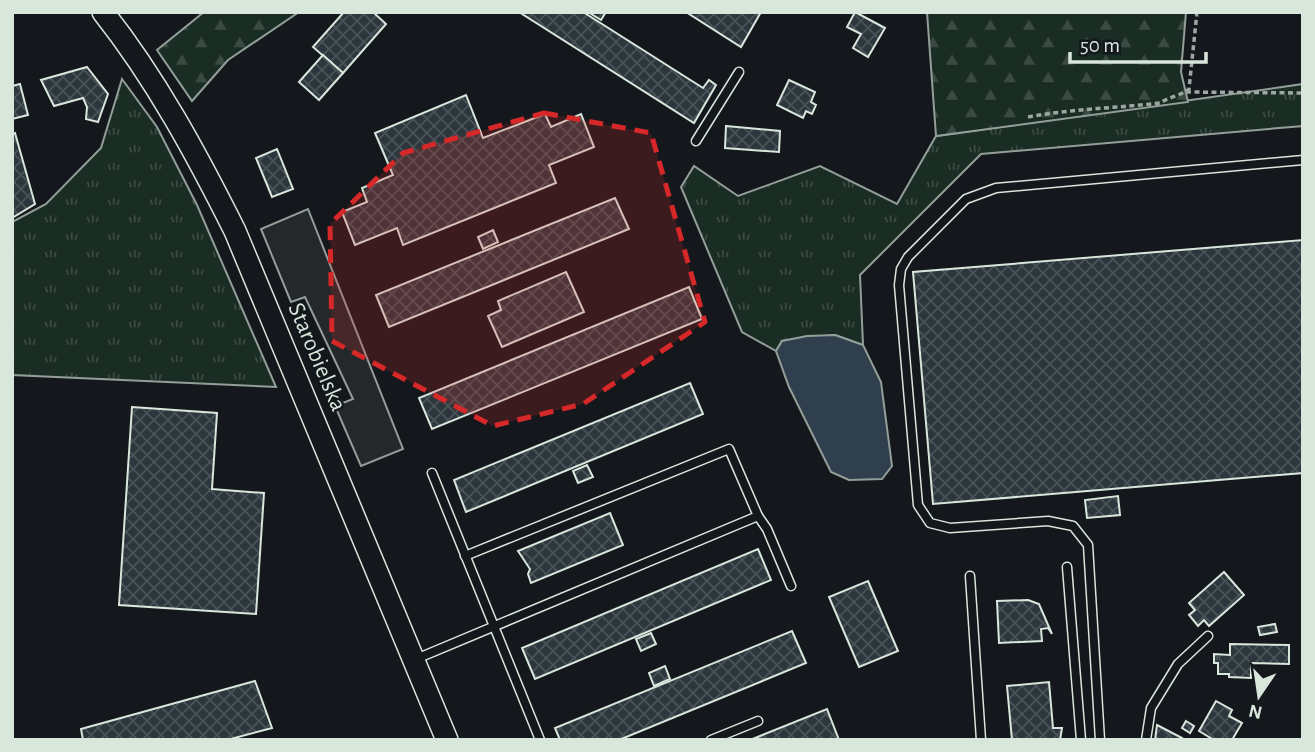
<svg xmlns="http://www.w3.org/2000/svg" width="1315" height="752" viewBox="0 0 1315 752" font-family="'Alegreya Sans',sans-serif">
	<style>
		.grass { fill: url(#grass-tufts); stroke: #939e99; stroke-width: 2 }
		.forest { fill: url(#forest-firs); stroke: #939e99; stroke-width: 2 }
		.parking { fill: #24282b; stroke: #939e99; stroke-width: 2 }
		.water { fill: #2f3f4d; stroke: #939e99; stroke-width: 2 }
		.building { fill: url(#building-cross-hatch); stroke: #d8e6dc; stroke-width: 2 }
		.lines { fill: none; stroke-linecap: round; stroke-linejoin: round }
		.service-casing { stroke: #d8e6dc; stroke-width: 11 }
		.tertiary-casing { stroke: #d8e6dc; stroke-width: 24 }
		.path { stroke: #9da8a2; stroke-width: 3.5; stroke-dasharray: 5 3.5; stroke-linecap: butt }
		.service { stroke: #14181c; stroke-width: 8 }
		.tertiary { stroke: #14181c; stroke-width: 21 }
		.marked { fill: #d62828; fill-opacity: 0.2; stroke: #d62828; stroke-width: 5; stroke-dasharray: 14 9; stroke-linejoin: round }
		.labels { text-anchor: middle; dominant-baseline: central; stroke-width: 5; stroke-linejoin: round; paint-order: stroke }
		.street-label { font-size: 24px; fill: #d8e6dc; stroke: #14181c }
	</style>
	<defs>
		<pattern id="grass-tufts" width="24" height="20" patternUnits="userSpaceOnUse" patternTransform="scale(1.75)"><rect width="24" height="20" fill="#1a2d24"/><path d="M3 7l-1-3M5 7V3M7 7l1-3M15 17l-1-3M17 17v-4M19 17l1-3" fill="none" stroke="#3b4b43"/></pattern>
		<pattern id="forest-firs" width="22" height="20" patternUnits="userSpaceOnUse" patternTransform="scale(1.75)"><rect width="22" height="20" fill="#1a2d24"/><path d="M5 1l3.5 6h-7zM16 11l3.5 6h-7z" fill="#3b4b43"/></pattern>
		<pattern id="building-cross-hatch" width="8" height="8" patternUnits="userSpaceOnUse" patternTransform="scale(1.75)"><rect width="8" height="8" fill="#2c363c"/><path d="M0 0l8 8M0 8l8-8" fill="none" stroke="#4a5358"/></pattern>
	</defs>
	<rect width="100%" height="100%" fill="#14181c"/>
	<g class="grass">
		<path d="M122,79L157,127L197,205L276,387L12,375V222L46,204L101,148Z"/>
		<path d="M1303,84V126L981,154L860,275L863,345L835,335L782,341L776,351L742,332L681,187L694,166L738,196L820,166L897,204L936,136Z"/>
	</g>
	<g class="forest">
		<path d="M204,12H299L228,60L192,101L157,50Z"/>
		<path d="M927,12H1186L1181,72L1188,102L936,136Z"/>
	</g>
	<path class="parking" d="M308,209L403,449L361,466L335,406L353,399L305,297L291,302L261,229Z"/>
	<path class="water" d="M835,335L863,345L881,382L892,466L882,479L849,480L831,472L789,387L776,351L782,341L807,336Z"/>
	<g class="building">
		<path d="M344,12H373L386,24L343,73L313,47Z"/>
		<path d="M519,12H583L703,88L709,80L716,85L694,123Z"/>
		<path d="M588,12H606L601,20Z"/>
		<path d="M686,12H761L741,47Z"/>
		<path d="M855,12L885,28L868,57L853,48L861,34L847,27Z"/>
		<path d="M323,55L343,73L319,100L299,82Z"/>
		<path d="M87,67L108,94L98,122L86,119L87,107L83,98L54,106L41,80Z"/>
		<path d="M789,80L815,92L811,102L816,105L812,114L806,111L803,118L777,105Z"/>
		<path d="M20,84L28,115L12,119V86Z"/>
		<path d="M466,95L483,138L545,114L551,127L581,114L594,147L549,165L556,183L403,245L397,228L355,245L342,212L367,202L362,188L393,175L375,133Z"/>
		<path d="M726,126L780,131L779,152L725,148Z"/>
		<path d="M15,133L35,204L12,218V134Z"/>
		<path d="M277,149L293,189L272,197L256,158Z"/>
		<path d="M615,198L629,229L389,327L376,295Z"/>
		<path d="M493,230L498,242L483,249L478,237Z"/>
		<path d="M1303,240V473L933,504L913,272Z"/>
		<path d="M566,272L584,312L502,347L488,316L501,310L498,301Z"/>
		<path d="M689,287L702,319L432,429L419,398Z"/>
		<path d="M690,383L703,414L466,512L454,480Z"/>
		<path d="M132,407L217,413L212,489L264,493L256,614L119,605Z"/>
		<path d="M587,465L593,477L578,483L573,471Z"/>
		<path d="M1118,496L1120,515L1087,518L1085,500Z"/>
		<path d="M610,513L623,545L531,583L528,574L530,569L518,551Z"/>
		<path d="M758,549L771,580L535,679L522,648Z"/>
		<path d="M1224,572L1244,595L1209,626L1204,620L1198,626L1189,615L1195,610L1189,603Z"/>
		<path d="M868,581L898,651L859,667L829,597Z"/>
		<path d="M1028,600L1039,604L1052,634L1048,628L1041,629L1042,641L999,643L997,601Z"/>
		<path d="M1275,624L1277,632L1260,635L1258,627Z"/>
		<path d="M792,631L806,663L619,740H560L555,728Z"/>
		<path d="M651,633L656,644L641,651L636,639Z"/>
		<path d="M1230,644L1289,645V664L1251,663V678L1229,677V674H1218V663H1214V654L1230,655Z"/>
		<path d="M665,666L670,679L654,686L649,673Z"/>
		<path d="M255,681L272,728L227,740H83L81,729Z"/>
		<path d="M1049,682L1053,728H1062L1060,740H1012L1007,686Z"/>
		<path d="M1216,701L1232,710L1229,716L1242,723L1232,740H1214L1199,731Z"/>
		<path d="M827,709L839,740H750Z"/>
		<path d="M1186,721L1194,726L1190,733L1182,728Z"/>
		<path d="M1157,725L1182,738L1181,740H1155Z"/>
	</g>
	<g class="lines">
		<defs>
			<g id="service">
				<path d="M696,141L739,72"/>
				<path d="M432,473L540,740"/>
				<path d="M758,516L767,529L791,586"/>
				<path d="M1067,567L1081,740"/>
				<path d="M970,576L981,740"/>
				<path d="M416,659L758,516L729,449L465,556"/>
				<path d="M711,740L758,721"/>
				<path d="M1100,740L1088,545L1073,526L1048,521L950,528L930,523L918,505L899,285L901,269L908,257L966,199L996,188L1303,160"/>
				<path d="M1146,740L1151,708L1178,664L1208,636"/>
			</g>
			<path id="tertiary" d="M103,12C156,79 197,155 235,231L447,740"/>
		</defs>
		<use href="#service" class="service-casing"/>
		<use href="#tertiary" class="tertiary-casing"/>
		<g class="path">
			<path d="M1186,92L1303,93"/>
			<path d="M1028,117C1072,109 1116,108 1160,103C1169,97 1182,95 1189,89L1197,12"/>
		</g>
		<use href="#service" class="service"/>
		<use href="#tertiary" class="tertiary"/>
	</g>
	<path class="marked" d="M544,113L651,133L705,322L583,404L493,426L332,341L330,224L403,153Z"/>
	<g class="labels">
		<g class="street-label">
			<text transform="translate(317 357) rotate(67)">Starobielska</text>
		</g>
	</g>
	<rect width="1315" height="752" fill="none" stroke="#d8e6dc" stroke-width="28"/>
	<g transform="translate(1259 696) rotate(193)" stroke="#14181c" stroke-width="5" paint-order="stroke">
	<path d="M0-5L12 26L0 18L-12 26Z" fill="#d8e6dc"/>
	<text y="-10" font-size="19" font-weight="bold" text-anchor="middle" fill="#d8e6dc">N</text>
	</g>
	<path d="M1070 52v10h136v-10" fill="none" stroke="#d8e6dc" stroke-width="3.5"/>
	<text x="1080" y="52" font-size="21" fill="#d8e6dc" stroke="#14181c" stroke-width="5" paint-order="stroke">50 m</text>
</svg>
